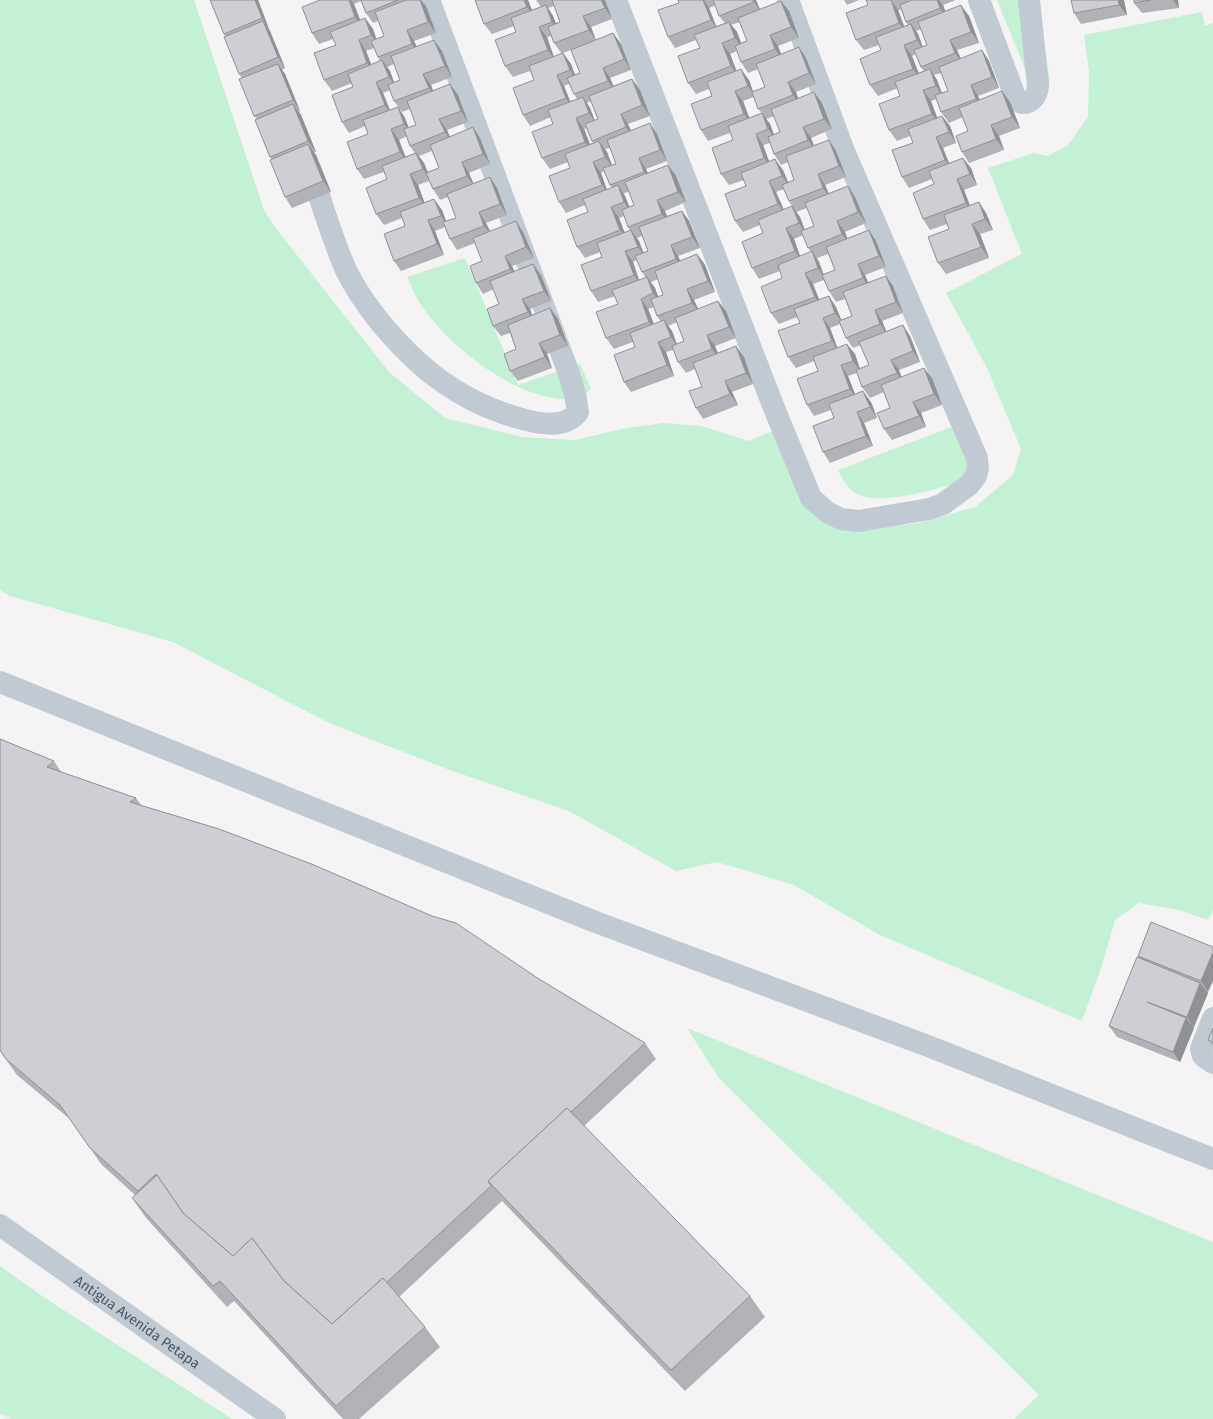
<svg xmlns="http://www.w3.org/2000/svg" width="1213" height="1419" viewBox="0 0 1213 1419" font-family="'Fira Sans',sans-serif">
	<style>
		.green { fill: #c3f1d5 }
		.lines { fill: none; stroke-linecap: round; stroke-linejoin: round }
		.street { stroke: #c1cad2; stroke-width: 22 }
		.wall { fill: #b0b2b7; fill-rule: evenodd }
		.shaded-wall { fill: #909195 }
		.building { fill: #cdcfd5; stroke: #909195 }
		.labels { text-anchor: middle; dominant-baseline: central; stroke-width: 3; stroke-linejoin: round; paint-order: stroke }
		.street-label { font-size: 14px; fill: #4a5661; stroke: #fff }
	</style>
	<rect width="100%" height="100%" fill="#f5f3f3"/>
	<g class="green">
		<path d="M0,0H194L264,210L274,226L389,372L445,418L522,437L575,440L626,428L664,423L701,426L749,441L777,429L790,472L864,530L918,523L975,507L1013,475L1021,449L987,368L946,293L1022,254L988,168L1034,153L1048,156L1068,145L1088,117L1089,71L1084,35L1202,12L1205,26L1213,23V909L1208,920L1179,910L1139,903L1115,920L1102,965L1082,1021L880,935L794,885L717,862L676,871L569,811L450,770L329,723L173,642L10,596L0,590Z"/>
		<path d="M997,0H1037L1050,81L1045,94L1033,88Z"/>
		<path d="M465,258L518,385L580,364L591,388L584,397C578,398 572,400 566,399C513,398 447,345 419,302C414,294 411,285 407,277Z"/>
		<path d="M965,422L976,456L960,482C937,489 879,506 857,494C848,489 842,479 838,470Z"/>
		<path d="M687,1028L1213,1242V1419H1014L1039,1395L719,1078Z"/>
		<path d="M0,1266L45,1298L232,1419H12L0,1414Z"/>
	</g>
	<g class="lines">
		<g class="street">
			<path d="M616,0L774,408L811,498L827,512L841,519L859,521L929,509L943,504L969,485L976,476L978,468L977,458L844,151L788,0"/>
			<path d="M979,0L1016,99L1022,103C1032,103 1037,96 1038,86L1029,0"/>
			<path d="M310,169C321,200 330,232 343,263C351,283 363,300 376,317C416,367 459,402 522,419C540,424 565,429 578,412L575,394L568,371L429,0"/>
			<path d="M0,682L593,921L928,1046L1213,1159"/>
			<path d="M1213,1018L1201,1049L1203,1056L1213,1063"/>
			<path id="s1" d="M0,1225L275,1419"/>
		</g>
	</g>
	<g class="wall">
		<path d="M210,0H258L269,29L270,31L285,68L282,70L285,74L300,111L299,112L301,115L316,152H314L316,155L331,192L292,208L285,197L257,119L254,116L242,78L239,74L225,36L224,34Z"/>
		<path d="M320,0H404V1L426,6L436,33L414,41L417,47L442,51L452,77L431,85L433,91L458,95L468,122L447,130L450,137L473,127L480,138L490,164L469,173L473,184L497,188L507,215L486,223L490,231L523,232L534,258L512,266L514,271L541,275L551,301L530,309L532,316L550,308L558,319L568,346L547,354L552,368L518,381L510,371L516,349L510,333L501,336L493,326L499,304L494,289L483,294L476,283L482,261L475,243L457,250L450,239L445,227L435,231L444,255L401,271L394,261L405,226L402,218L384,225L376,214L387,179L384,172L364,179L357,169L368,134L365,126L349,133L342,122L353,87L352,83L332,91L324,80L336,45L333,39L319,44L312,33ZM361,1L366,13L373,23L378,21L384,36L376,39L373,29L365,18L360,20L354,4ZM374,48L378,57L380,61L371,65L366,51ZM394,64L400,80L394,82L390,71L387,67ZM390,90L394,101L402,112L410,109L416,125L409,128L405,118L398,107L390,110L383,93ZM407,136L410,146L415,153L405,157L399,140ZM432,151L439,168L427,172L424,163L419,156ZM429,181L433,189L440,200L448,197L456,218L446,221L442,210L424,203L418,185Z"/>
		<path d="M475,0H528L532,10L541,7L536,0H605L612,19L591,27L596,40L613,33L621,44L631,70L610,78L613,86L632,79L640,90L650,116L628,124L631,131L657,134L667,161L646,169L648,173L668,165L676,176L686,202L665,211L667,216L682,211L689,221L700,248L678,256L680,261L697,254L705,265L715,292L694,300L698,309L718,301L726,311L736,338L715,346L718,353L744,357L753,384L732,392L738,405L703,419L696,408L702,387L695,369L686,373L678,362L673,350L666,352L674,376L631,392L624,382L635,347L633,342L614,349L606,338L618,304L615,296L598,302L591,291L602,257L600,252L585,258L577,247L588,212L585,205L566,213L559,202L570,168L568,162L550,169L542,158L553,124L551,117L530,126L523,115L534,80L530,71L513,77L505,66L516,32L514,26L492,34L484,24ZM554,6L560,22L556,23L553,16L548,8ZM551,36L554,43L562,54L554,57L547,37ZM571,50L580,73L575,75L571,64L563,53ZM569,84L574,94L577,99L570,101L564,86ZM591,101L598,119L595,121L590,108L587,103ZM587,128L592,141L593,143L590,144L584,129ZM610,148L616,164L612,165L607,152L605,149ZM604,171L610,185L612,188L607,190L601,173ZM629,191L634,205L629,207L625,196L623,194ZM624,216L628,227L630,231L624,233L619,218ZM642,236L648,251L643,252L639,241L637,238ZM637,260L642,272L646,278L639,280L633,262ZM658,279L663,295L658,297L655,288L651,282ZM654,307L657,316L661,322L654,324L648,309ZM677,322L684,341L677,344L672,331L668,326Z"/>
		<path d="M678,0H756L760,9L789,11L799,38L778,46L781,54L806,58L816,84L796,92L798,99L822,103L832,129L811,138L814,146L829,140L836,151L846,177L825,185L829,194L848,186L855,197L866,223L845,232L847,238L869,230L876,241L886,267L865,275L868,283L886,276L893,286L903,313L882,321L886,331L910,336L920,362L899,370L901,377L932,378L942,405L921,413L926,427L892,440L884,429L890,408L884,392L870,398L862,387L857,373L848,376L855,394L871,402L877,418L864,423L873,446L830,463L823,452L834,418L831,410L814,416L807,405L818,371L814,361L796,368L788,357L800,323L797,317L779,324L771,313L782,278L780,271L759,279L752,268L763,233L760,225L743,232L735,221L746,186L744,180L729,185L721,174L733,140L730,133L708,141L701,130L712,96L709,89L696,94L688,83L700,48L696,40L675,48L668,37L679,3ZM716,5L719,16L725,23L716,26L709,8ZM740,22L747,41L741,43L737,32L731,25ZM737,51L741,62L748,73L758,69L765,87L753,92L749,80L736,71L730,54ZM754,97L758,109L762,113L749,118L743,101ZM774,116L780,132L774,135L770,124L766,119ZM770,143L774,154L781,165L788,162L794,180L788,182L783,170L769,162L763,145ZM784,189L789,201L792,206L784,210L776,192ZM807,208L814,226L805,230L800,217L796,212ZM803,235L808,248L811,252L800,256L794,239ZM828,254L835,270L824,275L819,262L817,258ZM824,280L829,291L836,302L845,299L852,316L841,320L836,307L819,300L813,284ZM840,324L846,338L853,348L861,345L869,365L860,369L855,354L837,347L830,328Z"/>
		<path d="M844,0H859L847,5Z"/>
		<path d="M866,0H909V1L912,0H956L943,5L945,11L969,16L979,43L957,50L961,59L982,50L989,61L999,88L978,96L980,100L1010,102L1020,128L999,136L1004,150L969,163L962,152L968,131L963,117L949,123L941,112L937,99L931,101L937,118L942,116L950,126L956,143L943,148L949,163L971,168L977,185L964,190L970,206L986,213L993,230L980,234L989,258L946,274L938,263L949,229L947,224L930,230L923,219L934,184L932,179L909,188L902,177L913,143L910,136L897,141L889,130L900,96L898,88L878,96L870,85L881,50L879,45L864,50L856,40L868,5ZM901,9L906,22L908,25L904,26L898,10ZM921,29L927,45L923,47L918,34L916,31ZM916,54L921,67L924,71L918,73L912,56ZM941,73L948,91L942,93L937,80L934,75Z"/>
		<path d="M1124,0L1127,15L1081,24L1074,13Z"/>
		<path d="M1134,0H1178L1179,8L1142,13L1134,3Z"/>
		<path d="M0,739L54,761L61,772L136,798L141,805L539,979L645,1043L656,1059L584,1126L750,1296L765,1317L685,1391L502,1201L399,1297L425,1327L440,1347L359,1419H343L234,1301L227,1307L146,1218L132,1198L135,1195L101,1164L71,1120L17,1075L0,1051Z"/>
		<path d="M1213,947L1208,992L1206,991L1208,993L1194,1027H1193L1194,1028L1180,1062L1117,1037L1109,1026L1139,958L1138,956Z"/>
		<path d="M1213,1028V1046L1208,1040Z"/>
	</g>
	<g class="shaded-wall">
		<path d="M255,0H258L269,29L262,18Z"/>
		<path d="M349,0H351L354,4L363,28L355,17Z"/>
		<path d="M420,0H421L426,6L436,33L428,22Z"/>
		<path d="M524,0H528L535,18L527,7Z"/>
		<path d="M601,0H605L612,19L605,8Z"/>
		<path d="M703,0H704L709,8L718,31L711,20Z"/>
		<path d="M753,0H756L761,13L754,2Z"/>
		<path d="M891,0L898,10L907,34L899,23Z"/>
		<path d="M937,0H939L943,5L948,19L940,8Z"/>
		<path d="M1118,0H1124L1127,15L1119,5Z"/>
		<path d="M1173,0H1178L1179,8Z"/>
		<path d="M781,1L789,11L799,38L791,27Z"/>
		<path d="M546,5L553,16L559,33L552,22Z"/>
		<path d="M961,5L969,16L979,43L971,32Z"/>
		<path d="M583,16L591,27L596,41L589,30Z"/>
		<path d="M365,18L373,29L379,46L371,35Z"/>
		<path d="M263,21L270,31L285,68L278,57Z"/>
		<path d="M729,22L737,32L743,49L735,38Z"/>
		<path d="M911,24L918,34L924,51L917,40Z"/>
		<path d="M539,27L547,37L555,61L548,50Z"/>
		<path d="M407,30L414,41L420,54L412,44Z"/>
		<path d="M613,33L621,44L631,70L624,59Z"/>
		<path d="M770,35L778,46L783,60L775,49Z"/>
		<path d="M359,40L366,51L375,74L367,63Z"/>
		<path d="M434,40L442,51L452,77L445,66Z"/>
		<path d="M950,40L957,50L963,64L955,53Z"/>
		<path d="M722,43L730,54L739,77L731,66Z"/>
		<path d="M904,45L912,56L921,79L913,69Z"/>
		<path d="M799,47L806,58L816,84L809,73Z"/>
		<path d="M982,50L989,61L999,88L992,77Z"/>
		<path d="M563,53L571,64L577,81L570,70Z"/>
		<path d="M382,60L390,71L396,88L389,77Z"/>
		<path d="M278,64L285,74L300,111L293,100Z"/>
		<path d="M603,68L610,78L616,92L608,81Z"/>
		<path d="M741,69L749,80L755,97L748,86Z"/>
		<path d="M930,69L937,80L943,97L936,86Z"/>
		<path d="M423,74L431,85L436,99L429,88Z"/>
		<path d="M557,75L564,86L573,109L566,98Z"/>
		<path d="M632,79L640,90L650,116L642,105Z"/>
		<path d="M376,82L383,93L392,116L385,105Z"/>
		<path d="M788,82L796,92L801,106L793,95Z"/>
		<path d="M450,84L458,95L468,122L461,111Z"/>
		<path d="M971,85L978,96L983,110L976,99Z"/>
		<path d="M923,90L931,101L940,125L932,114Z"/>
		<path d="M735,91L743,101L752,125L744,114Z"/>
		<path d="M1002,91L1010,102L1020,128L1012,117Z"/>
		<path d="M814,92L822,103L832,129L824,119Z"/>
		<path d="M583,97L590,108L596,124L589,113Z"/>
		<path d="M293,104L301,115L316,152L308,141Z"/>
		<path d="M398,107L405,118L411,135L404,124Z"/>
		<path d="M762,113L770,124L776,140L768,129Z"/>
		<path d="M621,114L628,124L634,138L626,127Z"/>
		<path d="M942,116L950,126L956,143L949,132Z"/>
		<path d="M576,118L584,129L593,153L585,142Z"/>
		<path d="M439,119L447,130L452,143L445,132Z"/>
		<path d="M650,123L657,134L667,161L660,150Z"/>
		<path d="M991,125L999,136L1004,150L996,139Z"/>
		<path d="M473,127L480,138L490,164L483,154Z"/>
		<path d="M803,127L811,138L816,151L808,140Z"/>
		<path d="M391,129L399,140L408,163L400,152Z"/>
		<path d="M756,134L763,145L772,169L764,158Z"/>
		<path d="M936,137L943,148L952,171L945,160Z"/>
		<path d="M829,140L836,151L846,177L839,166Z"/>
		<path d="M599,141L607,152L613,168L605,157Z"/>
		<path d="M308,144L316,155L331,192L323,181Z"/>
		<path d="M416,153L424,163L431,180L423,169Z"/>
		<path d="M639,158L646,169L652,182L644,172Z"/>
		<path d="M963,158L971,168L977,185L970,174Z"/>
		<path d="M775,159L783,170L790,187L782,176Z"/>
		<path d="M462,162L469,173L475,187L467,176Z"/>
		<path d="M593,162L601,173L609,196L602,185Z"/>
		<path d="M668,165L676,176L686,202L678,192Z"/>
		<path d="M410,174L418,185L427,209L419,198Z"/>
		<path d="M818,174L825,185L831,199L823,188Z"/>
		<path d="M490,177L497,188L507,215L500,204Z"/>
		<path d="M957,179L964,190L973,214L966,203Z"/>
		<path d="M769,181L776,192L786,215L778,204Z"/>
		<path d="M618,185L625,196L632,213L624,202Z"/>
		<path d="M848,186L855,197L866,223L858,212Z"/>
		<path d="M434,199L442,210L448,226L441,216Z"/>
		<path d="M657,200L665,211L670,225L662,214Z"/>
		<path d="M979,202L986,213L993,230L985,219Z"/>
		<path d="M792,206L800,217L806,234L799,223Z"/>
		<path d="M611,207L619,218L628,241L620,230Z"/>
		<path d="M682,211L689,221L700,248L692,237Z"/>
		<path d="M479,212L486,223L492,236L484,226Z"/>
		<path d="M428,220L435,231L444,255L437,244Z"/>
		<path d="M516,221L523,232L534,258L526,247Z"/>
		<path d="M837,221L845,232L850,245L842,234Z"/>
		<path d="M972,224L980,234L989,258L981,247Z"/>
		<path d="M786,228L794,239L802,262L795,251Z"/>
		<path d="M631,230L639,241L645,257L638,247Z"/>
		<path d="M869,230L876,241L886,267L879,256Z"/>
		<path d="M671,245L678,256L684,269L676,259Z"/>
		<path d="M625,251L633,262L641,286L634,275Z"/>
		<path d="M812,251L819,262L825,279L818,268Z"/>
		<path d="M697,254L705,265L715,292L708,281Z"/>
		<path d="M505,256L512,266L518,280L510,269Z"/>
		<path d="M533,264L541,275L551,301L544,291Z"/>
		<path d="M858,264L865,275L871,289L863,278Z"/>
		<path d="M805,273L813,284L822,307L815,297Z"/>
		<path d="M886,276L893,286L903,313L896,302Z"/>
		<path d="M647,277L655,288L661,304L653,293Z"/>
		<path d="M687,289L694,300L700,313L692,303Z"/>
		<path d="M829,296L836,307L843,324L835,313Z"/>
		<path d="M522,299L530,309L535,323L528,312Z"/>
		<path d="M641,299L648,309L657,333L649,322Z"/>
		<path d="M718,301L726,311L736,338L729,327Z"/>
		<path d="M550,308L558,319L568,346L560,335Z"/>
		<path d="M875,310L882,321L888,335L880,324Z"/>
		<path d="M823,318L830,328L839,352L832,341Z"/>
		<path d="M664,320L672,331L678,348L671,337Z"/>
		<path d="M903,325L910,336L920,362L913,351Z"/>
		<path d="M707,335L715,346L720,360L712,349Z"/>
		<path d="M658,342L666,352L674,376L667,365Z"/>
		<path d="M539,343L547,354L552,368L545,357Z"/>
		<path d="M847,344L855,354L861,372L853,361Z"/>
		<path d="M736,346L744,357L753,384L746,373Z"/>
		<path d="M891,360L899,370L904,384L897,373Z"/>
		<path d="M841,365L848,376L857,400L850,389Z"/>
		<path d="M924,368L932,378L942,405L934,394Z"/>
		<path d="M725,381L732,392L738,405L730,394Z"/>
		<path d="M863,391L871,402L877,418L870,407Z"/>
		<path d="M913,402L921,413L926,427L919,416Z"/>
		<path d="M857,412L864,423L873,446L866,436Z"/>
		<path d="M1213,952V981L1208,992L1201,981Z"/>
		<path d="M1200,983L1208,993L1194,1027L1187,1017Z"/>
		<path d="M1186,1018L1194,1028L1180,1062L1173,1052Z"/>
	</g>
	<g class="building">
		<path d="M210,0H255L262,18L224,34Z"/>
		<path d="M320,0H349L355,17L312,33L302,7Z"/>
		<path d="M361,0H398L366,13Z"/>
		<path d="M406,0H420L428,22L407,30L412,44L378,57L371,41L384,36L375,12Z"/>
		<path d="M475,0H524L527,7L484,24Z"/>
		<path d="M552,0H601L605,8L583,16L589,30L554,43L548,27L560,22Z"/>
		<path d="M678,0H703L711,20L668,37L658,10L679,3Z"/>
		<path d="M713,0H753L754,2L719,16Z"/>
		<path d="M866,0H891L899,23L856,40L846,13L868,5Z"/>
		<path d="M912,0H937L940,8L906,22L900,5Z"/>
		<path d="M1071,0H1118L1119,5L1074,13Z"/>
		<path d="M1134,0H1151L1134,3Z"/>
		<path d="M781,1L791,27L770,35L775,49L741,62L735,46L747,41L738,18Z"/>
		<path d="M546,5L552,22L539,27L548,50L505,66L495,40L516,32L511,18Z"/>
		<path d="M961,5L971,32L950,40L955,53L921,67L914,50L927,45L918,22Z"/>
		<path d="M365,18L371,35L359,40L367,63L324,80L314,53L336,45L330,32Z"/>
		<path d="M263,21L278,57L239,74L224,37Z"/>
		<path d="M729,22L735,38L722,43L731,66L688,83L678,56L700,48L694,35Z"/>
		<path d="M911,24L917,40L904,45L913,69L870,85L860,59L881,50L876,37Z"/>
		<path d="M613,33L624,59L603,68L608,81L574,94L567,78L580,73L571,50Z"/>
		<path d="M434,40L445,66L423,74L429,88L394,101L388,85L400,80L391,56Z"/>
		<path d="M799,47L809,73L788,82L793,95L758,109L752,92L765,87L756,64Z"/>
		<path d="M982,50L992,77L971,85L976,99L941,112L935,95L948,91L939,67Z"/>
		<path d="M563,53L570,70L557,75L566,98L523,115L513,88L534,80L529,66Z"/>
		<path d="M382,60L389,77L376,82L385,105L342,122L332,95L353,87L348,74Z"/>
		<path d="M278,64L293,100L254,116L239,79Z"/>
		<path d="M741,69L748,86L735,91L744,114L701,130L691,104L712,96L707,82Z"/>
		<path d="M930,69L936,86L923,90L932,114L889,130L879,104L900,96L895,82Z"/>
		<path d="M632,79L642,105L621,114L626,127L592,141L585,124L598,119L589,96Z"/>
		<path d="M450,84L461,111L439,119L445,132L410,146L404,129L416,125L407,101Z"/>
		<path d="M1002,91L1012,117L991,125L996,139L962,152L956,136L968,131L959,108Z"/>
		<path d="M814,92L824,119L803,127L808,140L774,154L768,137L780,132L771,109Z"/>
		<path d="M583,97L589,113L576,118L585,142L542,158L532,132L553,124L548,110Z"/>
		<path d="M293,104L308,141L270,157L255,120Z"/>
		<path d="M398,107L404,124L391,129L400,152L357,169L347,142L368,134L363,120Z"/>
		<path d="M762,113L768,129L756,134L764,158L721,174L712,148L733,140L728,126Z"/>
		<path d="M942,116L949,132L936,137L945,160L902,177L892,150L913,143L908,129Z"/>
		<path d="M650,123L660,150L639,158L644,172L610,185L603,168L616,164L607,140Z"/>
		<path d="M473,127L483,154L462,162L467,176L433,189L426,173L439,168L430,145Z"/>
		<path d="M829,140L839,166L818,174L823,188L789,201L782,185L794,180L786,156Z"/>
		<path d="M599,141L605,157L593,162L602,185L559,202L549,176L570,168L565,154Z"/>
		<path d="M308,144L323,181L285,197L270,160Z"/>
		<path d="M416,153L423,169L410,174L419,198L376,214L366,188L387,179L382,166Z"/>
		<path d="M963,158L970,174L957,179L966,203L923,219L913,193L934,184L929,171Z"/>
		<path d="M775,159L782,176L769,181L778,204L735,221L725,194L746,186L741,173Z"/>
		<path d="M668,165L678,192L657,200L662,214L628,227L622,210L634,205L625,182Z"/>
		<path d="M490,177L500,204L479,212L484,226L450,239L443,222L456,218L447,194Z"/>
		<path d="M618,185L624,202L611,207L620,230L577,247L567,220L588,212L583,199Z"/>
		<path d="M848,186L858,212L837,221L842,234L808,248L801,231L814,226L805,203Z"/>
		<path d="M434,199L441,216L428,220L437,244L394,261L384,234L405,226L400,212Z"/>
		<path d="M979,202L985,219L972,224L981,247L938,263L928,237L949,229L944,215Z"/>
		<path d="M792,206L799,223L786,228L795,251L752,268L742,242L763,233L758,220Z"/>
		<path d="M682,211L692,237L671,245L676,259L642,272L635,256L648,251L639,227Z"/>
		<path d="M516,221L526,247L505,256L510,269L476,283L470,266L482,261L473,238Z"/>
		<path d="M631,230L638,247L625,251L634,275L591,291L581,265L602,257L597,243Z"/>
		<path d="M869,230L879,256L858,264L863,278L829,291L822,275L835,270L826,247Z"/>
		<path d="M812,251L818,268L805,273L815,297L771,313L761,287L782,278L778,265Z"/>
		<path d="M697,254L708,281L687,289L692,303L657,316L651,299L663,295L655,271Z"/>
		<path d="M533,264L544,291L522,299L528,312L493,326L487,309L499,304L490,281Z"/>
		<path d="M886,276L896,302L875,310L880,324L846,338L839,321L852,316L843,292Z"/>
		<path d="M647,277L653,293L641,299L649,322L606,338L596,312L618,304L612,290Z"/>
		<path d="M829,296L835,313L823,318L832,341L788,357L778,331L800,323L794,309Z"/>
		<path d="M718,301L729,327L707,335L712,349L678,362L672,346L684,341L675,318Z"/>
		<path d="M550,308L560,335L539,343L545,357L510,371L504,354L516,349L508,325Z"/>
		<path d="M664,320L671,337L658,342L667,365L624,382L614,355L635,347L630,333Z"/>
		<path d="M903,325L913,351L891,360L897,373L862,387L856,370L869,365L859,342Z"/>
		<path d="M847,344L853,361L841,365L850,389L807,405L797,379L818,371L813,357Z"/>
		<path d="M736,346L746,373L725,381L730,394L696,408L689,391L702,387L693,363Z"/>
		<path d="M924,368L934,394L913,402L919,416L884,429L877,413L890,408L881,385Z"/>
		<path d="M863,391L870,407L857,412L866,436L823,452L813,426L834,418L829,404Z"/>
		<path d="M0,739L54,761L47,767L136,798L130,802L219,829L314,865L432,916L456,923L539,979L645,1043L571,1112L567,1108L488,1181L491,1186L386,1283L383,1278L332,1324L284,1281L252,1238L233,1256L183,1213L156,1174L138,1191L90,1148L60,1105L6,1059L0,1050Z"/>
		<path d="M1151,922L1213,947V952L1201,981L1138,956Z"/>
		<path d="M1137,957L1200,983L1187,1017L1147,1002L1186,1018L1173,1052L1109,1026Z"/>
		<path d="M1213,1028V1042L1208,1040Z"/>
		<path d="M567,1108L750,1296L671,1370L488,1181Z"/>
		<path d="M157,1175L183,1213L233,1256L252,1238L284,1281L332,1324L383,1278L425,1327L336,1406L220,1281L213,1286L132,1198Z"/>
	</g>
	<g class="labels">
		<g class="street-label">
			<text stroke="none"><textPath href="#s1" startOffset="168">Antigua Avenida Petapa</textPath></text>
		</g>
	</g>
</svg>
